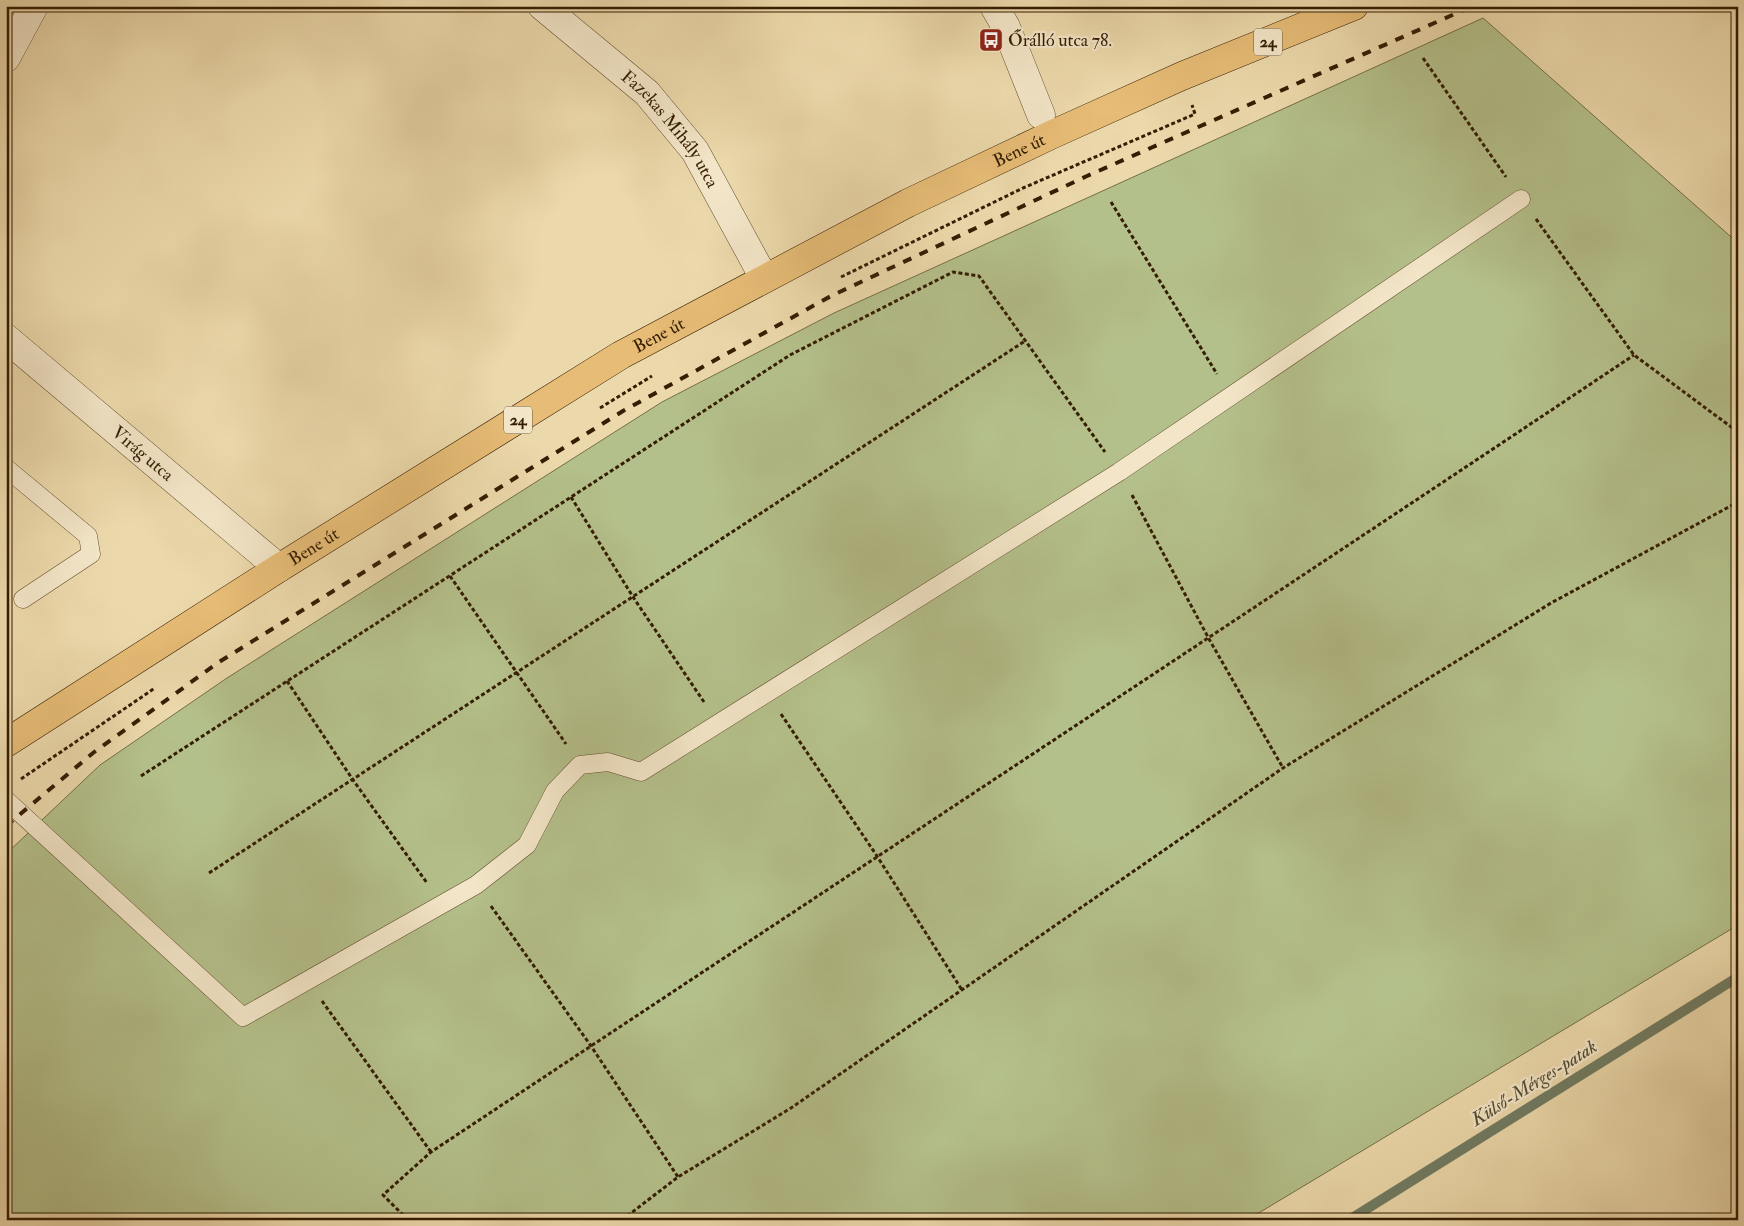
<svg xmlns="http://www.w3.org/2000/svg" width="1744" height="1226" viewBox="0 0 1744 1226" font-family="'IM FELL Double Pica',serif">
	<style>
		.green { fill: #b4c08b; stroke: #746e47 }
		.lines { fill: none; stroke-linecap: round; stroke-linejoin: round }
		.stream { stroke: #717c63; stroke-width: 10 }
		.service-casing { stroke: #624c2d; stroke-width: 19 }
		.minor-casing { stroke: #624c2d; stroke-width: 29 }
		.tertiary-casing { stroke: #624c2d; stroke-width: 29 }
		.primary-casing { stroke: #341d03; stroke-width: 29 }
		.path { stroke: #341d03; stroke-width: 3; stroke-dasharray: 4 2.5; stroke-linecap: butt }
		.service { stroke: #f3e6c8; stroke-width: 18 }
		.minor { stroke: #f3e6c8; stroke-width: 28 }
		.tertiary { stroke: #f3e6c8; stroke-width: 28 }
		.primary { stroke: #e6bc76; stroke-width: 28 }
		.rail { stroke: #341d03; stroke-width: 4; stroke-dasharray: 9 9; stroke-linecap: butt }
		.labels { text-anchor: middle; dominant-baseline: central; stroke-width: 4.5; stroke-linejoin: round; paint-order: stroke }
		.shield { fill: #f3e6c8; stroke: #6d593e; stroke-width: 1 }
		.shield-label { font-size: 16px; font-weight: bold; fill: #341d03 }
		.poi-label { font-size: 18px; fill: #341d03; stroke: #f3e6c8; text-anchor: start }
		.street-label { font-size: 18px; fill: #341d03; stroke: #f3e6c8 }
		.water-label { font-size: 19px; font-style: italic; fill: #534c33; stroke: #f3e6c8 }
	</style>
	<rect width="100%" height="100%" fill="#ecd9ab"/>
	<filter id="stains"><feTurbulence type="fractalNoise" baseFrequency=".004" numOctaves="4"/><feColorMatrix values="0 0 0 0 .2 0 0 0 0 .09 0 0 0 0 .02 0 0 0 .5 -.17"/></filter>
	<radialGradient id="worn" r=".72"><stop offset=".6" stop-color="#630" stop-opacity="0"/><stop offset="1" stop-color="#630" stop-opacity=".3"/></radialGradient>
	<path class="green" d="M1483,18L1738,243V925L1247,1220H6V854L100,765L227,678L662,402L834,313Z"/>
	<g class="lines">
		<path class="stream" d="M1349,1220L1738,977"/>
		<defs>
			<g id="service">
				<path d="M6,468L88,536L91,554L23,599"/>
				<path d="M6,800L243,1017L476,885L527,845L555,791L580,765L608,762L641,772L1119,472L1521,199"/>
			</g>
			<g id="minor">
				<path id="s1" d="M542,6L647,93L695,151L764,278"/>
				<path d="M6,58L34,6"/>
				<path id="s2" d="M6,338L279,568"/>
			</g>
			<path id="tertiary" d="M994,6L1006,27L1041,115"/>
			<g id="primary">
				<path id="s3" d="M6,743L279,568L621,355L908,203L1051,135L1182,76L1354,6"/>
			</g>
		</defs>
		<use href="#service" class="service-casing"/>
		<use href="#minor" class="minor-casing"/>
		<use href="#tertiary" class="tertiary-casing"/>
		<use href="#primary" class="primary-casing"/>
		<g class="path">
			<path d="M1423,58L1506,177"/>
			<path d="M1111,202L1217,374"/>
			<path d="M1536,219L1634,355L1738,432"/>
			<path d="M841,277L1023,188L1195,114L1192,105"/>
			<path d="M600,408L652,376"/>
			<path d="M1132,495L1209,639L1283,768"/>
			<path d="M571,497L633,597L704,702"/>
			<path d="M450,576L566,744"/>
			<path d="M287,681L353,780L427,883"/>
			<path d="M781,714L877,856L962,990"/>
			<path d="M141,776L790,355L953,272L979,276L1105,452"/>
			<path d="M21,779L155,688"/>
			<path d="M209,873L1025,341"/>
			<path d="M491,906L591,1046L678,1177"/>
			<path d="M322,1001L431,1152"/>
			<path d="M408,1220L383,1195L431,1152C832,886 1234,622 1634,355"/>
			<path d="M622,1220L678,1177L791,1108L1283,768L1551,603L1738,502"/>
		</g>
		<use href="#service" class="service"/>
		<use href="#minor" class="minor"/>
		<use href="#tertiary" class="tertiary"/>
		<use href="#primary" class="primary"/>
		<path class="rail" d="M6,826L93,753L219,662L623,411L831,296L1087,176L1473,6"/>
	</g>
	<defs>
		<symbol id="bus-square" viewBox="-11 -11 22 22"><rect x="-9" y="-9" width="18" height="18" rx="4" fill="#8f2418" stroke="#f3e6c8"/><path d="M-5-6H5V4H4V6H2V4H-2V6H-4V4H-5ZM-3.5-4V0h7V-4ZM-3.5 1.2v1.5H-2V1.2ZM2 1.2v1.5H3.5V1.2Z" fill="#fff"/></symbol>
	</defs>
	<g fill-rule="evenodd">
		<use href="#bus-square" x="977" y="26" width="28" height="28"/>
	</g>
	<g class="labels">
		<g class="shield">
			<rect x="1254" y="28.5" width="28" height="27" rx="4"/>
			<rect x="504" y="406.5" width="28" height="27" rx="4"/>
		</g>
		<g class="shield-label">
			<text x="1268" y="42">24</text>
			<text x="518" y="420">24</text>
		</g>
		<g class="poi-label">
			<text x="1008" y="40">Őrálló utca 78.</text>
		</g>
		<g class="street-label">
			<text stroke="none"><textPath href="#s1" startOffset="179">Fazekas Mihály utca</textPath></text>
			<text stroke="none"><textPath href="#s3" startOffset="1175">Bene út</textPath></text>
			<text stroke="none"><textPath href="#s3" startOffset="770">Bene út</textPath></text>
			<text stroke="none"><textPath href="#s2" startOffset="179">Virág utca</textPath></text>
			<text stroke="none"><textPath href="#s3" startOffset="365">Bene út</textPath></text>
		</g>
		<g class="water-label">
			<text transform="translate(1534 1083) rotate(-32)">Külső-Mérges-patak</text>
		</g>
	</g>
	<rect width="1744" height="1226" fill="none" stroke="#ecd9ab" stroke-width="25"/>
	<rect x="8" y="8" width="1729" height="1211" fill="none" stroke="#341d03" stroke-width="2.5"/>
	<rect x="12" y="12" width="1719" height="1201" fill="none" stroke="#341d03"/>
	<rect width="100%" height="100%" filter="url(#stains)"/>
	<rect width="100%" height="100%" fill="url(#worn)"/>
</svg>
